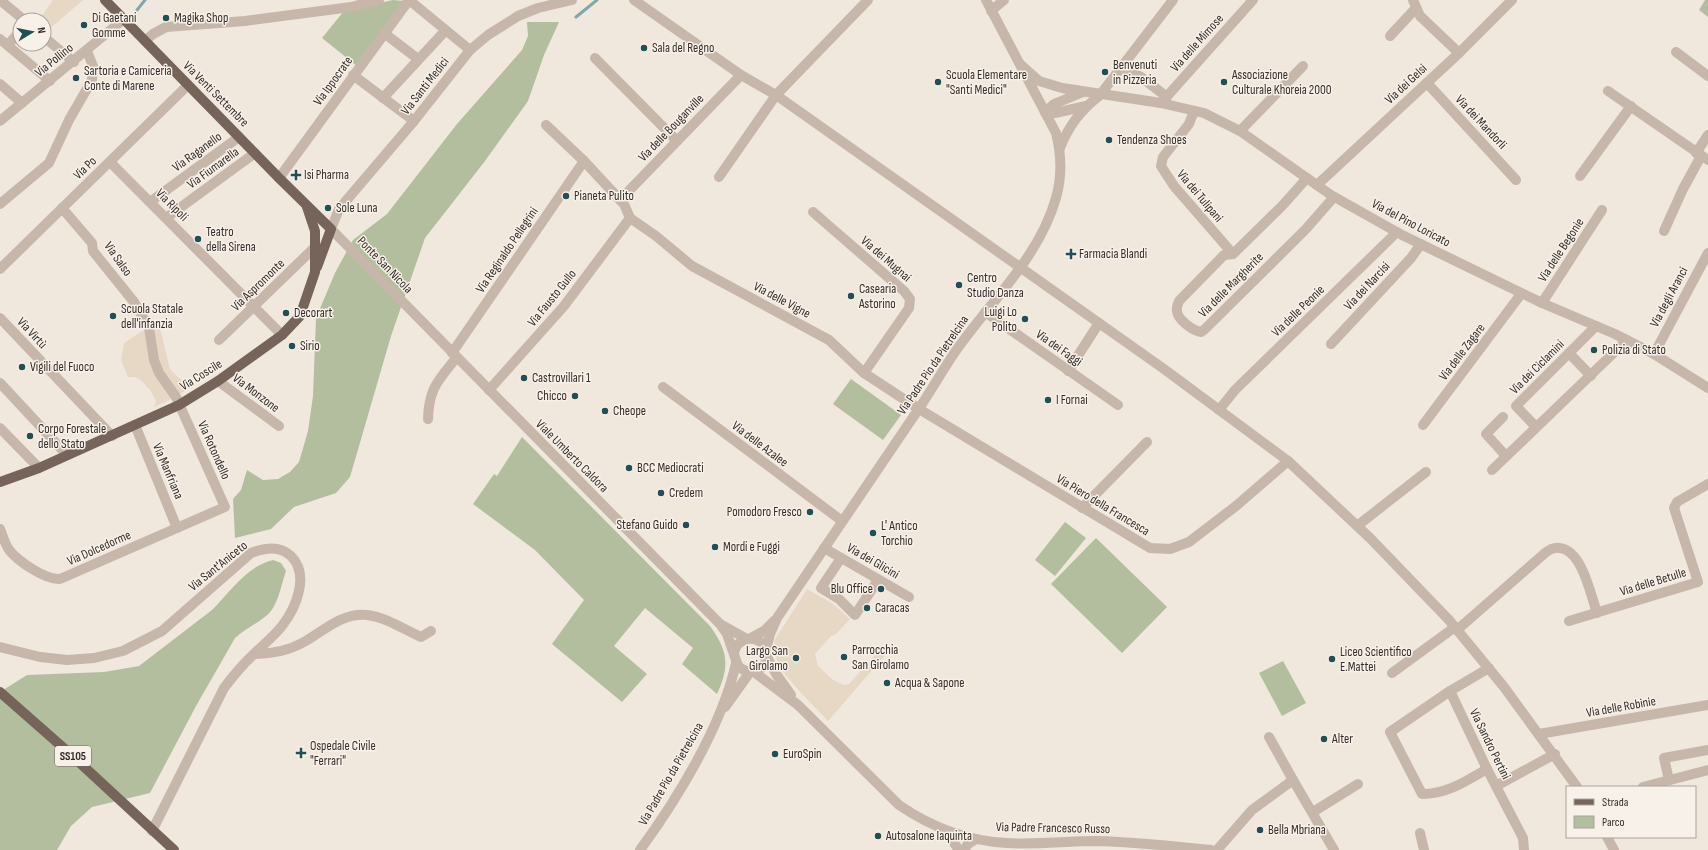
<svg xmlns="http://www.w3.org/2000/svg" width="1708" height="850" viewBox="0 0 1708 850" font-family="'Sofia Sans Condensed',sans-serif">
	<style>
		.green { fill: #b3be9e }
		.plaza { fill: #e7d8c5 }
		.lines { fill: none; stroke-linecap: round; stroke-linejoin: round }
		.stream { stroke: #7ea9ab; stroke-width: 3 }
		.minor { stroke: #c7b7aa; stroke-width: 10 }
		.major { stroke: #76645b; stroke-width: 10 }
		.poi-dot { fill: #224f53; stroke: #f8f1e9; stroke-width: 1.5 }
		.labels { text-anchor: middle; dominant-baseline: central; stroke-width: 3; stroke-linejoin: round; paint-order: stroke }
		.shield { fill: #f8f1e9; stroke: #706863; stroke-width: 1 }
		.shield-label { font-size: 12px; font-weight: bold; fill: #352d29 }
		.poi-label { font-size: 13px; fill: #352d29; stroke: #f8f1e9; text-anchor: start }
		.street-label { font-size: 13px; fill: #352d29; stroke: #f8f1e9 }
	</style>
	<rect width="100%" height="100%" fill="#f0e7dd"/>
	<g class="green">
		<path d="M393,0L403,1L357,66L322,38L344,11Z"/>
		<path d="M1705,0H1708V17L1699,10Z"/>
		<path d="M527,22H559L544,55L528,101L485,161L425,238L391,336L350,477L336,493L294,507L271,529L235,538L233,499L241,490L247,470L263,480L278,479L290,472L299,462L308,431L313,396L316,318L335,273L353,240L387,214L457,124L522,50L528,36Z"/>
		<path d="M851,379L901,415L883,440L833,404Z"/>
		<path d="M522,437L710,626C728,651 730,666 717,694L682,664L693,648L645,608L614,646L647,674L622,702L552,644L584,600L535,550L473,504L494,474L497,476Z"/>
		<path d="M1065,522L1086,538L1055,576L1035,560Z"/>
		<path d="M1096,538L1167,607L1122,653L1051,584Z"/>
		<path d="M273,560L281,563L286,571C281,585 278,607 266,616C256,624 245,629 235,638L196,706L150,793L92,807L71,826L57,850H0V692L27,675L104,672L139,666L212,610C230,592 247,566 273,560Z"/>
		<path d="M1283,661L1306,703L1282,716L1259,673Z"/>
	</g>
	<g class="plaza">
		<path d="M53,0H83L47,31L44,26V20H39Z"/>
		<path d="M154,327L160,328L170,369L180,379L188,382L196,383L176,397L154,407L156,401L151,391L142,381L135,377H128L121,360L124,343L144,330Z"/>
		<path d="M807,589L833,604L850,619L835,635L831,636L815,654L818,666L833,680L844,685L849,684L880,650L886,654L828,721L800,692L779,667L777,661L774,641Z"/>
	</g>
	<g class="lines">
		<g class="stream">
			<path d="M137,10L145,0"/>
			<path d="M576,17L597,0"/>
		</g>
		<g class="minor">
			<path d="M0,0L24,20"/>
			<path d="M409,0L470,50"/>
			<path d="M572,0L538,8L518,16L488,35L470,50L414,121L339,209L331,229L720,624L727,634L738,666C749,676 764,672 767,657L763,644C752,634 737,639 734,653"/>
			<path d="M634,0L741,75L776,95L1164,369L1288,461L1370,538L1449,620L1504,687L1577,787"/>
			<path d="M1413,0L1420,16L1459,53"/>
			<path d="M991,11L1004,0"/>
			<path d="M384,33L418,59"/>
			<path d="M1390,36L1416,8"/>
			<path d="M44,37L74,62"/>
			<path d="M0,39L50,81"/>
			<path d="M145,41L153,34L166,27L245,21L351,7L379,0"/>
			<path d="M8,45L20,31"/>
			<path d="M1676,52L1708,76"/>
			<path d="M595,58L677,141"/>
			<path d="M1021,65L1039,81L1062,88L1161,103L1204,113L1240,131L1331,195L1402,235L1542,303L1615,334L1654,354L1708,388"/>
			<path d="M1121,67L1141,77L1167,97"/>
			<path d="M353,75L414,121"/>
			<path d="M1427,83L1516,180"/>
			<path d="M0,84L22,103"/>
			<path d="M1608,91L1708,160"/>
			<path d="M383,98L445,31"/>
			<path d="M1161,103L1253,0"/>
			<path d="M1194,111L1189,124L1163,157L1161,166L1174,186L1233,254"/>
			<path d="M1045,112L1054,104L1083,92"/>
			<path d="M1045,112L1055,113L1086,106"/>
			<path d="M0,121L124,19"/>
			<path d="M546,125L584,161L624,204L630,218"/>
			<path d="M1240,131L1303,66"/>
			<path d="M1060,148C1069,125 1081,110 1100,95L1173,0"/>
			<path d="M1696,153L1708,135"/>
			<path d="M110,162L282,335"/>
			<path d="M1580,176L1631,106"/>
			<path d="M719,177L776,95L868,0"/>
			<path d="M279,178L409,0"/>
			<path d="M1307,178L1282,206L1233,254L1224,255L1179,301C1178,304 1176,307 1177,311C1177,319 1193,331 1201,332L1205,329L1305,230L1334,197"/>
			<path d="M1317,185L1459,53L1512,0"/>
			<path d="M620,200L741,75"/>
			<path d="M150,202L239,137"/>
			<path d="M0,204L49,163L69,120L92,80L93,66L87,51"/>
			<path d="M813,212L904,291L910,299L909,308L864,373"/>
			<path d="M166,218L255,153"/>
			<path d="M630,218L656,236L692,266L829,340L864,373L919,409L1150,548L1170,549L1189,542L1236,506L1288,461"/>
			<path d="M1664,231L1683,189L1701,156"/>
			<path d="M0,269L188,85"/>
			<path d="M1542,303L1602,210"/>
			<path d="M985,312L1118,405"/>
			<path d="M0,318L112,436"/>
			<path d="M219,340L314,248"/>
			<path d="M1331,344L1411,258L1421,244"/>
			<path d="M452,353L584,161"/>
			<path d="M1569,353L1591,376"/>
			<path d="M1654,354L1708,253"/>
			<path d="M1068,371L1099,323"/>
			<path d="M218,381L279,426"/>
			<path d="M0,383L67,455"/>
			<path d="M663,387L842,521"/>
			<path d="M489,390L564,306L630,218"/>
			<path d="M1219,410L1235,390L1397,232"/>
			<path d="M1503,417L1486,434L1506,456"/>
			<path d="M428,419C429,388 438,381 456,358"/>
			<path d="M135,425L177,528"/>
			<path d="M1423,425L1521,294"/>
			<path d="M1536,427L1516,406L1596,326"/>
			<path d="M0,428L39,468"/>
			<path d="M1492,470L1627,340"/>
			<path d="M1082,508L1147,442"/>
			<path d="M1357,526L1426,472"/>
			<path d="M0,529C3,536 5,545 10,551C19,562 46,580 60,579L225,507L176,397L159,373L154,360L149,328L134,302L93,251L92,243L62,208"/>
			<path d="M824,548L909,597"/>
			<path d="M841,558L821,588L839,599L855,615L878,580"/>
			<path d="M1569,621L1698,582L1674,508L1677,502L1708,484"/>
			<path d="M722,625L747,639"/>
			<path d="M1457,630L1545,553C1549,550 1554,547 1559,548C1582,549 1591,596 1597,613"/>
			<path d="M751,638L764,631L774,621"/>
			<path d="M0,647L40,657L67,660L94,658L123,651L162,631L251,553C265,548 279,545 291,556C310,575 296,608 282,626C274,636 263,645 254,654C243,664 233,676 224,688L152,831"/>
			<path d="M766,650L770,634L777,618C824,549 871,480 918,410C931,391 942,371 955,352C989,303 1039,258 1056,198C1062,177 1061,153 1056,133L986,0"/>
			<path d="M254,654C271,654 288,651 304,642C325,630 341,613 367,615C386,617 405,630 421,637L431,631"/>
			<path d="M767,657L776,674L791,695"/>
			<path d="M1489,668L1450,691L1487,769L1523,838L1524,850"/>
			<path d="M754,672L798,705L899,805C931,827 968,841 1007,843C1036,845 1066,841 1096,841C1134,842 1173,846 1211,850"/>
			<path d="M1392,673L1455,627"/>
			<path d="M1450,691L1390,732L1422,794C1447,794 1466,781 1487,769"/>
			<path d="M725,707L750,672"/>
			<path d="M1539,734L1708,705"/>
			<path d="M1293,780L1334,850"/>
			<path d="M1669,780L1664,758L1708,750"/>
			<path d="M1496,786L1555,754"/>
			<path d="M1643,787L1708,770"/>
			<path d="M1313,812L1358,784"/>
			<path d="M945,830L959,850"/>
			<path d="M1420,833L1424,850"/>
			<path d="M1607,837L1614,850"/>
			<path d="M640,850C678,798 722,726 736,663"/>
			<path d="M964,850L968,844L976,839"/>
			<path d="M1217,850L1252,810L1293,780L1269,737"/>
		</g>
		<g class="major">
			<path d="M105,0L279,178L331,229L317,267"/>
			<path d="M0,482L39,468L179,405L218,381L282,335L300,316L315,272V231L307,207"/>
			<path d="M0,692L67,751L174,850"/>
		</g>
	</g>
	<g class="poi-dot">
		<circle cx="166" cy="18" r="4"/>
		<circle cx="84" cy="25" r="4"/>
		<circle cx="644" cy="48" r="4"/>
		<circle cx="1105" cy="72" r="4"/>
		<circle cx="76" cy="78" r="4"/>
		<circle cx="938" cy="82" r="4"/>
		<circle cx="1224" cy="82" r="4"/>
		<circle cx="1109" cy="140" r="4"/>
		<path d="M294 169h4v4h4v4h-4v4h-4v-4h-4v-4h4z"/>
		<circle cx="566" cy="196" r="4"/>
		<circle cx="328" cy="208" r="4"/>
		<circle cx="198" cy="239" r="4"/>
		<path d="M1069 248h4v4h4v4h-4v4h-4v-4h-4v-4h4z"/>
		<circle cx="959" cy="285" r="4"/>
		<circle cx="851" cy="296" r="4"/>
		<circle cx="286" cy="313" r="4"/>
		<circle cx="113" cy="316" r="4"/>
		<circle cx="1025" cy="319" r="4"/>
		<circle cx="292" cy="346" r="4"/>
		<circle cx="1594" cy="350" r="4"/>
		<circle cx="22" cy="367" r="4"/>
		<circle cx="524" cy="378" r="4"/>
		<circle cx="575" cy="396" r="4"/>
		<circle cx="1048" cy="400" r="4"/>
		<circle cx="605" cy="411" r="4"/>
		<circle cx="30" cy="436" r="4"/>
		<circle cx="629" cy="468" r="4"/>
		<circle cx="661" cy="493" r="4"/>
		<circle cx="810" cy="512" r="4"/>
		<circle cx="686" cy="525" r="4"/>
		<circle cx="873" cy="533" r="4"/>
		<circle cx="715" cy="547" r="4"/>
		<circle cx="881" cy="589" r="4"/>
		<circle cx="867" cy="608" r="4"/>
		<circle cx="844" cy="657" r="4"/>
		<circle cx="796" cy="658" r="4"/>
		<circle cx="1332" cy="659" r="4"/>
		<circle cx="887" cy="683" r="4"/>
		<circle cx="1324" cy="739" r="4"/>
		<path d="M299 747h4v4h4v4h-4v4h-4v-4h-4v-4h4z"/>
		<circle cx="775" cy="754" r="4"/>
		<circle cx="1260" cy="830" r="4"/>
		<circle cx="878" cy="836" r="4"/>
	</g>
	<g class="labels">
		<rect class="shield" x="55" y="746" width="36" height="20" rx="3"/>
		<g class="shield-label">
			<text x="73" y="756">SS105</text>
		</g>
		<g class="poi-label">
			<text x="92" y="18">Di Gaetani<tspan x="92" dy="15">Gomme</tspan></text>
			<text x="174" y="18">Magika Shop</text>
			<text x="652" y="48">Sala del Regno</text>
			<text x="1113" y="65">Benvenuti<tspan x="1113" dy="15">in Pizzeria</tspan></text>
			<text x="84" y="71">Sartoria e Camiceria<tspan x="84" dy="15">Conte di Marene</tspan></text>
			<text x="946" y="75">Scuola Elementare<tspan x="946" dy="15">"Santi Medici"</tspan></text>
			<text x="1232" y="75">Associazione<tspan x="1232" dy="15">Culturale Khoreia 2000</tspan></text>
			<text x="1117" y="140">Tendenza Shoes</text>
			<text x="304" y="175">Isi Pharma</text>
			<text x="574" y="196">Pianeta Pulito</text>
			<text x="336" y="208">Sole Luna</text>
			<text x="206" y="232">Teatro<tspan x="206" dy="15">della Sirena</tspan></text>
			<text x="1079" y="254">Farmacia Blandi</text>
			<text x="967" y="278">Centro<tspan x="967" dy="15">Studio Danza</tspan></text>
			<text x="859" y="289">Casearia<tspan x="859" dy="15">Astorino</tspan></text>
			<text x="121" y="309">Scuola Statale<tspan x="121" dy="15">dell'infanzia</tspan></text>
			<text x="1017" y="312" text-anchor="end">Luigi Lo<tspan x="1017" dy="15">Polito</tspan></text>
			<text x="294" y="313">Decorart</text>
			<text x="300" y="346">Sirio</text>
			<text x="1602" y="350">Polizia di Stato</text>
			<text x="30" y="367">Vigili del Fuoco</text>
			<text x="532" y="378">Castrovillari 1</text>
			<text x="567" y="396" text-anchor="end">Chicco</text>
			<text x="1056" y="400">I Fornai</text>
			<text x="613" y="411">Cheope</text>
			<text x="38" y="429">Corpo Forestale<tspan x="38" dy="15">dello Stato</tspan></text>
			<text x="637" y="468">BCC Mediocrati</text>
			<text x="669" y="493">Credem</text>
			<text x="802" y="512" text-anchor="end">Pomodoro Fresco</text>
			<text x="678" y="525" text-anchor="end">Stefano Guido</text>
			<text x="881" y="526">L' Antico<tspan x="881" dy="15">Torchio</tspan></text>
			<text x="723" y="547">Mordi e Fuggi</text>
			<text x="873" y="589" text-anchor="end">Blu Office</text>
			<text x="875" y="608">Caracas</text>
			<text x="852" y="650">Parrocchia<tspan x="852" dy="15">San Girolamo</tspan></text>
			<text x="788" y="651" text-anchor="end">Largo San<tspan x="788" dy="15">Girolamo</tspan></text>
			<text x="1340" y="652">Liceo Scientifico<tspan x="1340" dy="15">E.Mattei</tspan></text>
			<text x="895" y="683">Acqua &amp; Sapone</text>
			<text x="1332" y="739">Alter</text>
			<text x="310" y="746">Ospedale Civile<tspan x="310" dy="15">"Ferrari"</tspan></text>
			<text x="783" y="754">EuroSpin</text>
			<text x="1268" y="830">Bella Mbriana</text>
			<text x="886" y="836">Autosalone Iaquinta</text>
		</g>
		<g class="street-label">
			<text transform="translate(1197 43) rotate(-48)">Via delle Mimose</text>
			<text transform="translate(54 60) rotate(-39)">Via Pollino</text>
			<text transform="translate(333 81) rotate(-54)">Via Ippocrate</text>
			<text transform="translate(1406 84) rotate(-43)">Via dei Gelsi</text>
			<text transform="translate(425 86) rotate(-52)">Via Santi Medici</text>
			<text transform="translate(216 94) rotate(45)">Via Venti Settembre</text>
			<text transform="translate(1481 122) rotate(47)">Via dei Mandorli</text>
			<text transform="translate(671 128) rotate(-46)">Via delle Bouganville</text>
			<text transform="translate(197 152) rotate(-36)">Via Raganello</text>
			<text transform="translate(85 168) rotate(-44)">Via Po</text>
			<text transform="translate(213 168) rotate(-36)">Via Fiumarella</text>
			<text transform="translate(1200 196) rotate(50)">Via dei Tulipani</text>
			<text transform="translate(172 205) rotate(45)">Via Ripoli</text>
			<text transform="translate(1411 223) rotate(28)">Via del Pino Loricato</text>
			<text transform="translate(507 250) rotate(-56)">Via Reginaldo Pellegrini</text>
			<text transform="translate(1561 250) rotate(-57)">Via delle Begonie</text>
			<text transform="translate(118 259) rotate(55)">Via Salso</text>
			<text transform="translate(886 259) rotate(41)">Via dei Mugnai</text>
			<text transform="translate(385 265) rotate(46)">Ponte San Nicola</text>
			<text transform="translate(258 285) rotate(-44)">Via Aspromonte</text>
			<text transform="translate(1231 285) rotate(-45)">Via delle Margherite</text>
			<text transform="translate(1367 286) rotate(-47)">Via dei Narcisi</text>
			<text transform="translate(1669 297) rotate(-62)">Via degli Aranci</text>
			<text transform="translate(552 298) rotate(-51)">Via Fausto Gullo</text>
			<text transform="translate(782 300) rotate(28)">Via delle Vigne</text>
			<text transform="translate(1298 311) rotate(-44)">Via delle Peonie</text>
			<text transform="translate(32 333) rotate(47)">Via Virtù</text>
			<text transform="translate(1059 348) rotate(35)">Via dei Faggi</text>
			<text transform="translate(1462 352) rotate(-53)">Via delle Zagare</text>
			<text transform="translate(933 365) rotate(-56)">Via Padre Pio da Pietrelcina</text>
			<text transform="translate(1537 367) rotate(-45)">Via dei Ciclamini</text>
			<text transform="translate(201 375) rotate(-32)">Via Coscile</text>
			<text transform="translate(256 393) rotate(37)">Via Monzone</text>
			<text transform="translate(760 444) rotate(37)">Via delle Azalee</text>
			<text transform="translate(214 450) rotate(66)">Via Rotondello</text>
			<text transform="translate(572 456) rotate(45)">Viale Umberto Caldora</text>
			<text transform="translate(168 471) rotate(67)">Via Manfriana</text>
			<text transform="translate(1103 505) rotate(31)">Via Piero della Francesca</text>
			<text transform="translate(99 548) rotate(-24)">Via Dolcedorme</text>
			<text transform="translate(873 561) rotate(30)">Via dei Glicini</text>
			<text transform="translate(218 566) rotate(-39)">Via Sant'Aniceto</text>
			<text transform="translate(1653 582) rotate(-17)">Via delle Betulle</text>
			<text transform="translate(1621 707) rotate(-10)">Via delle Robinie</text>
			<text transform="translate(1490 744) rotate(64)">Via Sandro Pertini</text>
			<text transform="translate(671 774) rotate(-60)">Via Padre Pio da Pietrelcina</text>
			<text transform="translate(1053 828) rotate(1)">Via Padre Francesco Russo</text>
		</g>
	</g>
	<rect x="1566" y="786" width="130" height="52" fill="#f8f1e9" stroke="#aaa39c"/>
	<rect x="1574" y="799" width="20" height="6" fill="#76645b" stroke="#aaa39c"/>
	<text x="1602" y="806" font-size="12" fill="#352d29">Strada</text>
	<rect x="1574" y="816" width="20" height="12" fill="#b3be9e" stroke="#aaa39c"/>
	<text x="1602" y="826" font-size="12" fill="#352d29">Parco</text>
	<g transform="translate(32 32) rotate(80)"><circle r="19" fill="#f8f1e9" stroke="#aaa39c"/>
	<path d="M0-3L7 15L0 10L-7 15Z" fill="#224f53"/>
	<text y="-6" font-size="11" font-weight="bold" text-anchor="middle" fill="#352d29">N</text>
	</g>
</svg>
